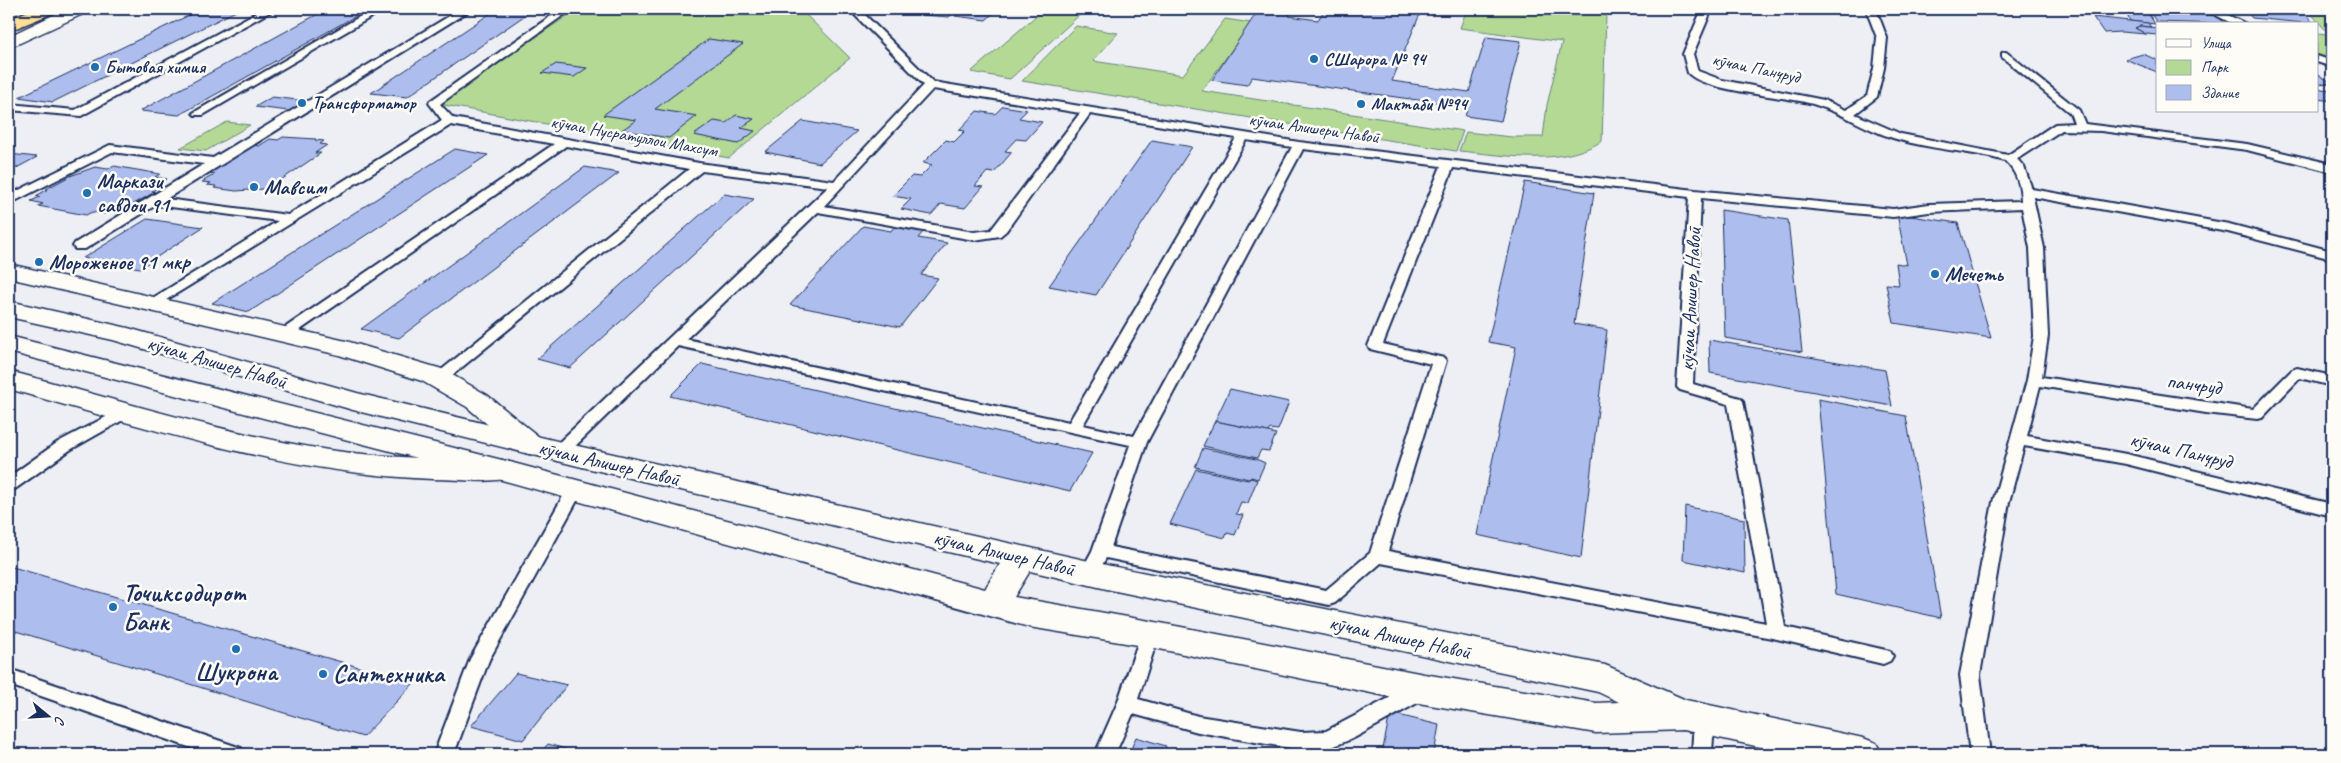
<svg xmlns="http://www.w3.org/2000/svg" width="2341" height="763" viewBox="0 0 2341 763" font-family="Caveat,sans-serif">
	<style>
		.green { fill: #b3d994; stroke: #678479 }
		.building { fill: #adbded; stroke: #1b2f5e }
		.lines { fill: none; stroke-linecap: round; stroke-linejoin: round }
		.lane-casing { stroke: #1b2f5e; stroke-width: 4 }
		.street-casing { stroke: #1b2f5e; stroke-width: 3 }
		.secondary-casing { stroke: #1b2f5e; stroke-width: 3 }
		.highway-casing { stroke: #1b2f5e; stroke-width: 3 }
		.lane { fill: #fdfcf7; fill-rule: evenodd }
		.street { fill: #fdfcf7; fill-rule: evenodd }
		.secondary { fill: #fdfcf7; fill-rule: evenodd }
		.highway { fill: #fedd96; fill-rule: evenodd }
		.poi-dot { fill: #1f6fb2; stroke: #fdfcf7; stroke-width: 2 }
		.labels { text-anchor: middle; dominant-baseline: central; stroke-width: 5; stroke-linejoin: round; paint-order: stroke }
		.far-poi-label { font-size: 18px; font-weight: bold; fill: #1b2f5e; stroke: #fdfcf7; text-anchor: start }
		.far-street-label { font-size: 18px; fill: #1b2f5e; stroke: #fdfcf7 }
		.poi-label { font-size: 21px; font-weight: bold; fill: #1b2f5e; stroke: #fdfcf7; text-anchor: start }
		.street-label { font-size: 21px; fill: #1b2f5e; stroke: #fdfcf7 }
		.near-poi-label { font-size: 25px; font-weight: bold; fill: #1b2f5e; stroke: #fdfcf7; text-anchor: start }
	</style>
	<rect width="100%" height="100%" fill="#edeff5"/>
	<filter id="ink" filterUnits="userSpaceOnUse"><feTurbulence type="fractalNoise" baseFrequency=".02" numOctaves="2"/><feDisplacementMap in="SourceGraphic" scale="10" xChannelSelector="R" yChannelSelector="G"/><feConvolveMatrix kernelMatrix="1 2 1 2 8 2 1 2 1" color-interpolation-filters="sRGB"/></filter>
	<g filter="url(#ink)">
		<g class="green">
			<path d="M577,9H760L804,13L850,58L729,158L439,104Z"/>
			<path d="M1044,9H1086L1010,79L971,72Z"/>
			<path d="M1467,9L1487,11L1488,9H1523L1571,15L1572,10L1606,15L1602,141C1561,167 1505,155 1459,151L1466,132L1512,137H1543L1547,105L1562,42L1460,28Z"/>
			<path d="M2307,9H2332V62L2317,56V33L2329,34Z"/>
			<path d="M1225,19L1251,23L1202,91L1463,131L1456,151L1022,81L1076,26L1118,33L1093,61L1183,75Z"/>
			<path d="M227,122L250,125L206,151L180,148Z"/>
		</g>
		<g class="building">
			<path d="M202,9H240L53,102L19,97Z"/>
			<path d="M327,9H368L179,115L140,111Z"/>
			<path d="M497,9H534L407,97L371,93Z"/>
			<path d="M903,9H958L949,17L898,13Z"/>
			<path d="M963,9H998L986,20L955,16Z"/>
			<path d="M1259,9L1291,11L1289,16L1318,20L1325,9H1422L1392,81L1469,92L1486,37L1521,41L1501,121L1465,116L1468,107L1252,77L1247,85L1212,80Z"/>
			<path d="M2124,9L2146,10L2155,24L2130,21Z"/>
			<path d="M2147,9L2218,16L2225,24L2157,22Z"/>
			<path d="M2180,9H2204L2215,15L2185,11Z"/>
			<path d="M2244,9H2301L2314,24L2252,18Z"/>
			<path d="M2093,17L2148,23L2151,27L2140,26L2135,28L2146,34L2121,32L2104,33Z"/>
			<path d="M2140,26L2157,28V35L2146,34L2135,28Z"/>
			<path d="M709,39L743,44L655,109L697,116L669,138L622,130L636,120L603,115Z"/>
			<path d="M2143,54L2157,60V72L2125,59Z"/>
			<path d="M556,64L587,68L574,77L542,73Z"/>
			<path d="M2317,74L2332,83L2317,84Z"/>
			<path d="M2317,84L2321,89L2332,90V101L2318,99Z"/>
			<path d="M272,97L306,101L289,111L255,107Z"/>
			<path d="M1003,106L1027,110L1019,118L1042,122L1026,140L1016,139L1005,151L1012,152L994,173L987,172L975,186L983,187L965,208L941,204L931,215L901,209L911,199L892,196L912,176L920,177L932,165L923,163L946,140L954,142L965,131L959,130L977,111L995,114Z"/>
			<path d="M736,115L754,119L741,128L755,131L738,144L694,135L714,121L726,123Z"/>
			<path d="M803,121L857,131L820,163L765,152Z"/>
			<path d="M283,137L316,139L315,140L324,141L320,144L327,145L315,153H321L278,182L274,181L263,189L236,191L214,188L216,186L207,185L211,183L202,182L215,174L210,173L254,145L259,146L270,139L278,140Z"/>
			<path d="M1152,140L1192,147L1096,295L1049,286Z"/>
			<path d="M455,149L488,155L249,312L212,303Z"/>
			<path d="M9,154L37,157L9,172Z"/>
			<path d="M114,166L160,174L155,177L167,179L157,184L163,185L152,191L155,192L132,205L119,210L113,209L105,214L92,212L86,215L38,206L43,204L31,201L40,197L36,196L48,189H46L70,176L95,167L108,169Z"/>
			<path d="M585,167L619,173L399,338L361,329Z"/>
			<path d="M1525,182L1594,193L1574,324L1607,330L1581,558L1477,535L1516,347L1488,342Z"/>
			<path d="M724,194L754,199L570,368L537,359Z"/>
			<path d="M1721,210L1788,220L1802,352L1725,338Z"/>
			<path d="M1897,214L1958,223L1991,338L1894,323L1886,284L1899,285L1896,263L1907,265Z"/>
			<path d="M147,219L203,227L140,268L83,258Z"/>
			<path d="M863,226L891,231L894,227L923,232L918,238L947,243L921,275L938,278L900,327L790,305Z"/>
			<path d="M1709,340L1885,370L1892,406L1710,373Z"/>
			<path d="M702,364L1092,453L1070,491L670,396Z"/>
			<path d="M1230,389L1289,402L1278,430L1270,429L1268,432L1215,421Z"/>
			<path d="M1818,399L1906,416L1941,618L1836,594Z"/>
			<path d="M1215,421L1268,432L1276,434L1269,451L1261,450L1257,458L1203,446Z"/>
			<path d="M1203,448L1256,459L1265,463L1258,479L1251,477L1249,479L1195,467Z"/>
			<path d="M1196,469L1248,480L1251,478L1257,480L1248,503L1241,502L1236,514L1243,515L1235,535L1227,533L1225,538L1170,524Z"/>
			<path d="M1685,506L1744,519L1745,573L1683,560Z"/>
			<path d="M9,566L414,683L363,737L9,629Z"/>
			<path d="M516,673L567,685L523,740L471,726Z"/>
			<path d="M1390,713L1439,725L1434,754H1382Z"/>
			<path d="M1136,737L1166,746L1163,754H1129Z"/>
			<path d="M548,744L583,754H539Z"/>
		</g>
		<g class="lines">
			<defs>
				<g id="lane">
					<path d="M263,9H275L81,116L9,110V104L75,110Z"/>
					<path d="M373,9H385L203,115H195L193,113Z"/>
					<path d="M461,9H472L166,199L288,215L442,120L429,103L430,101L561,9H572L440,104L453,118L699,163L834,181L924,85L849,9H859L933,82L1299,142L1695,190L1893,209L1929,204L2021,201C2021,186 2016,171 2005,161C1968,150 1930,150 1893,138C1866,130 1843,113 1816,105C1788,96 1705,92 1688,73L1683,54L1702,9H1712L1693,54L1698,71L1722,80L1824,100L1846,110L1867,96L1874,68L1877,38L1866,9H1876L1887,38L1884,68L1877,97L1855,114L1901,134L2008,155L2055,124L2074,123L2070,113L2002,57V53L2006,52L2079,110L2085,124L2247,144L2332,164V172L2247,150L2101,131L2062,130L2017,159L2024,167L2032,189L2229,224L2332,251V259L2228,232L2033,197L2044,248L2048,336L2042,377L2253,409L2292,370L2297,368L2332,376V386L2300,378L2262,418L2257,419L2206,413L2040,386L2027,436L2126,454L2332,504V516L2126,464L2024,446L2009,502L1980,675L1990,754H1970L1960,675L1993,502L2027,380L2034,336L2030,248L2022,208L1929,212L1893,217L1701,198L1693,384L1740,398L1743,401L1785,627L1890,651L1893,656L1890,661L1883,664L1777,639L1381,563L1335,603L1329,605L1106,558L1095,578L1089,580L1083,578L1080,573L1092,551L1130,445L678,346L565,456H553L551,452L553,448L828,187L702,171L444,382H434L432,379L434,376L689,169L566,146L290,337L285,338L278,334L280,331L554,144L451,125L153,308L148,307L146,304L148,301L278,221L156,205L85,249H75L73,246L75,243L204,164L112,152L9,204V195L110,145L213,158ZM933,89L1080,113L991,230L974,232L824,206ZM1090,114L1236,138L1069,422L686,339L818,212L974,240L1000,236L1006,231ZM1246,140L1292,147L1134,436L1083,425ZM1303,149L1441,166L1368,346L1370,349L1431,364L1370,553L1326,590L1111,547L1147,442ZM1453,168L1689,197L1677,387L1680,390L1728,404L1766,623L1388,551L1446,361L1444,358L1383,344Z"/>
					<path d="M2204,9H2216L2246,24H2233Z"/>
					<path d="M2317,56L2332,61V67L2317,62Z"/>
					<path d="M125,407L130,408L133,412L130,416L70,450L15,489L9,491V477L58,442Z"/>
					<path d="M575,484L581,486L583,490L489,660L454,754H434L470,659L569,486Z"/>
					<path d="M1150,627L1157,629L1159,634L1138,699L1198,716L1301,732L1326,731L1414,685L1421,683L1428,685L1431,691L1428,697L1354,738L1327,749L1301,750L1198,732L1133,714L1115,754H1095L1117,704L1141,634L1143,629Z"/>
					<path d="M9,669L241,748L244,754H209L9,685Z"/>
					<path d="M1704,711L1711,713L1714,719L1712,754H1692L1694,719L1697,713Z"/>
				</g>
				<path id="street" d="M9,301L128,328L357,393L582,447L1111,566L1605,665L1686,700L1863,738L1876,743L1882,754H1792L1683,730L1596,733L1424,704L1150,647L1029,627L502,480L9,352V336L502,460L985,589L1000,564L582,467L353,410L113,340L9,317ZM1030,571L1111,590L1598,692L1619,702L1596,703L1424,674L1150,621L1014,597Z"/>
				<g id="secondary">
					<path d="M66,9H88L85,13L9,48V36Z"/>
					<path d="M9,264L346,341L442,369L487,395L539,437L544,444L539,451L529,454L519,451L467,407L422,381L339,355L9,278Z"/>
					<path d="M9,371C115,399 220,433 328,450C386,458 444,459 502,460L513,463L517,470L513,477C488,484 459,479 433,479C288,474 148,428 9,389Z"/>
				</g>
				<path id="highway" d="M33,9H56L53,13L9,31V19Z"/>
			</defs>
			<use href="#lane" class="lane-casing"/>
			<use href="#street" class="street-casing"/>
			<use href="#secondary" class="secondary-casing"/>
			<use href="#highway" class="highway-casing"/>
			<use href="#lane" class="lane"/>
			<use href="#street" class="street"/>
			<use href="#secondary" class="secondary"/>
			<use href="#highway" class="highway"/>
		</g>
	</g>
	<g class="poi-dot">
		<circle cx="1314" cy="59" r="5"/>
		<circle cx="95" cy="67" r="5"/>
		<circle cx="302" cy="103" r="5"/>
		<circle cx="1361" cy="104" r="5"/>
		<circle cx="254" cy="187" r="5"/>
		<circle cx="87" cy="193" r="5"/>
		<circle cx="39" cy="262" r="5"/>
		<circle cx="1935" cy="274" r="5"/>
		<circle cx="113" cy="607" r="5"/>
		<circle cx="236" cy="649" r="5"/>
		<circle cx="323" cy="674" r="5"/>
	</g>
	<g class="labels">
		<g class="far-poi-label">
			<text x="1324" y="59">СШарора № 94</text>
			<text x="105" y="67">Бытовая химия</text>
			<text x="312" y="103">Трансформатор</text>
			<text x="1371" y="104">Мактаби №94</text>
		</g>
		<g class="far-street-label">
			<text transform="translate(1756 68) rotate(12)">кӯчаи Панҷруд</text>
			<text transform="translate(1314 128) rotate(8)">кӯчаи Алишери Навоӣ</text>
			<text transform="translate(634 136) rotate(10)">кӯчаи Нусратуллои Махсум</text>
		</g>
		<g class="poi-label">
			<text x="97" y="181">Маркази<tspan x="97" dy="24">савдои 91</tspan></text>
			<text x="264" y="187">Мавсим</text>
			<text x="49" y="262">Мороженое 91 мкр</text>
			<text x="1945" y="274">Мечеть</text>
		</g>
		<g class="street-label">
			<text transform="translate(1690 299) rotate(-87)">кӯчаи Алишер Навоӣ</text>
			<text transform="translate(217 362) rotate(16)">кӯчаи Алишер Навоӣ</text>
			<text transform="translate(2194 384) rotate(8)">панчруд</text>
			<text transform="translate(2181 450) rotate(13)">кӯчаи Панҷруд</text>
			<text transform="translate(609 463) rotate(13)">кӯчаи Алишер Навоӣ</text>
			<text transform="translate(1004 553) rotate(13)">кӯчаи Алишер Навоӣ</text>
			<text transform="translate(1400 637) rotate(12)">кӯчаи Алишер Навоӣ</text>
		</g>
		<g class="near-poi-label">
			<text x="123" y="593">Точиксодирот<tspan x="123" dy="29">Банк</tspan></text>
			<text x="236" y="672" text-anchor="middle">Шукрона</text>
			<text x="333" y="674">Сантехника</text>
		</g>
	</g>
	<rect width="2341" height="763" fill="none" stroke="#fdfcf7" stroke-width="30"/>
	<rect x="15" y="15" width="2311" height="733" fill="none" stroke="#1b2f5e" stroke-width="2" filter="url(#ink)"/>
	<rect x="2156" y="22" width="162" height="90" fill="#fdfcf7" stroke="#a3aaba"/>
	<rect x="2166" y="39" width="25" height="8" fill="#fdfcf7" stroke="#a3aaba"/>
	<text x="2201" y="48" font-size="15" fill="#1b2f5e">Улица</text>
	<rect x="2166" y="60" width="25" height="15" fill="#b3d994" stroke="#a3aaba"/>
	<text x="2201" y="72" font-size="15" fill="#1b2f5e">Парк</text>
	<rect x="2166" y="85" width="25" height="15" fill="#adbded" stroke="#a3aaba"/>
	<text x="2201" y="98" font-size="15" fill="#1b2f5e">Здание</text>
	<g transform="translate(48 716) rotate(108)" stroke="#fdfcf7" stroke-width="4" paint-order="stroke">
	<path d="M0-4L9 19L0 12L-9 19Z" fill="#1b2f5e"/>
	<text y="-8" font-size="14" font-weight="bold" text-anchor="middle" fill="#1b2f5e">С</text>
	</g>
</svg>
